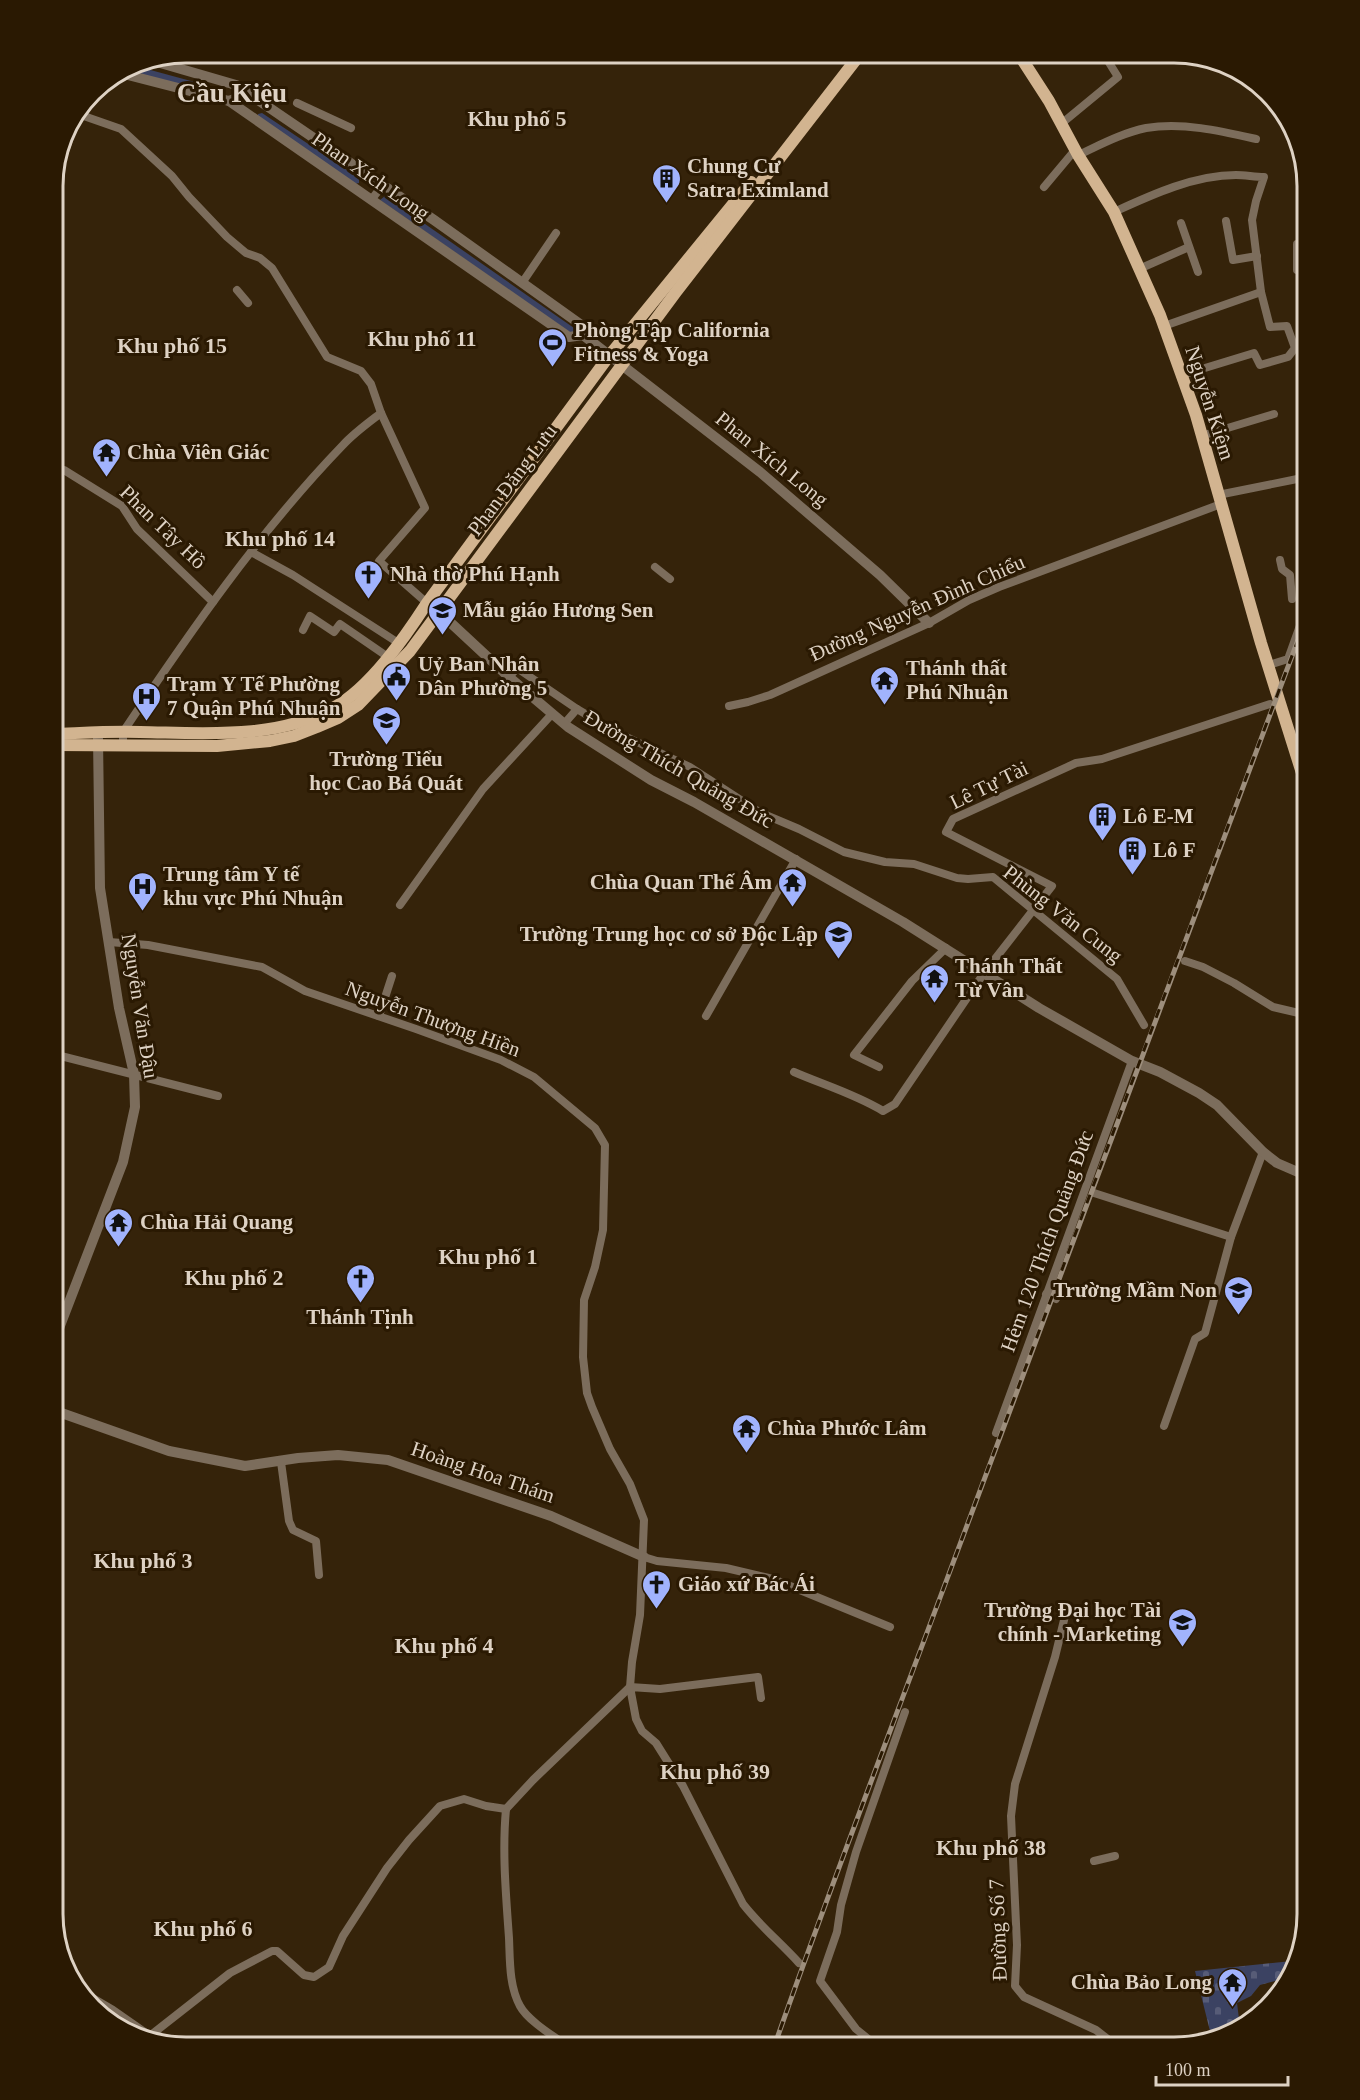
<svg xmlns="http://www.w3.org/2000/svg" width="1360" height="2100" viewBox="0 0 1360 2100" font-family="Georgia,serif">
	<style>
		.green { fill: #3b4262 }
		.cemetery { fill: url(#cemetery-stones) }
		.lines { fill: none; stroke-linecap: round; stroke-linejoin: round }
		.minor { stroke: #7c6d5c; stroke-width: 8 }
		.tertiary { stroke: #7c6d5c; stroke-width: 10 }
		.primary { stroke: #d2b490; stroke-width: 12 }
		.rail-casing { stroke: #9d8e7c; stroke-width: 5 }
		.rail { stroke: #2a1902; stroke-width: 3; stroke-dasharray: 9; stroke-linecap: butt }
		.labels { text-anchor: middle; dominant-baseline: central; stroke-width: 6; stroke-linejoin: round; paint-order: stroke }
		.poi-label { font-size: 21px; font-weight: bold; fill: #ded2c4; stroke: #2a1902; text-anchor: start }
		.street-label { font-size: 21px; fill: #ded2c4; stroke: #2a1902 }
		.neighbourhood-label { font-size: 22px; font-weight: bold; fill: #ded2c4; stroke: #2a1902 }
		.district-label { font-size: 27px; font-weight: bold; fill: #ded2c4; stroke: #2a1902 }
		.rim { fill: none; stroke: #ded2c4; stroke-width: 3 }
	</style>
	<defs>
		<pattern id="cemetery-stones" width="16" height="16" patternUnits="userSpaceOnUse" patternTransform="scale(1.5)"><rect width="16" height="16" fill="#3b4262"/><path d="M2 7V4a2 2 0 0 1 4 0v3zM10 15v-3a2 2 0 0 1 4 0v3z" fill="#575c77"/></pattern>
	</defs>
	<rect width="100%" height="100%" fill="#35230a"/>
	<g class="green">
		<path d="M132,65L202,84L204,88L201,91L124,70Z"/>
		<path d="M262,113L359,178V183L355,184L258,117V114Z"/>
		<path d="M385,196L574,328L575,332L572,334L380,200Z"/>
	</g>
	<path class="cemetery" d="M1292,1961C1293,1974 1290,1981 1280,1990L1279,1980L1260,1985L1251,1996L1237,2003L1240,2027L1233,2034L1212,2039L1195,1971Z"/>
	<g class="lines">
		<g class="minor">
			<path d="M297,103L351,128"/>
			<path d="M79,111L78,114L121,129L172,176L189,197L227,237L246,253L260,258L272,268L327,357L361,371L371,384L381,413L425,508L379,561L427,603"/>
			<path d="M1061,124L1118,77L1103,53"/>
			<path d="M1078,155C1100,145 1122,133 1146,128C1183,122 1221,131 1256,139"/>
			<path d="M55,169L60,166L78,114"/>
			<path d="M1044,187L1075,150"/>
			<path d="M371,200L383,185"/>
			<path d="M1114,212C1151,195 1194,175 1236,175C1245,175 1255,177 1264,177L1256,201L1252,220L1261,292L1270,327L1287,326L1295,348L1288,357L1260,365L1254,353L1182,375"/>
			<path d="M1226,221L1233,260L1257,256"/>
			<path d="M1181,223L1198,272"/>
			<path d="M1139,269L1189,247"/>
			<path d="M1297,270V244H1307"/>
			<path d="M522,283L556,233"/>
			<path d="M237,290L248,303"/>
			<path d="M1164,326L1261,292"/>
			<path d="M1201,436L1274,414"/>
			<path d="M53,475L64,470L122,506L137,529L213,602"/>
			<path d="M1218,495L1307,477"/>
			<path d="M251,552L293,575L400,644"/>
			<path d="M1280,560L1282,569L1290,575L1292,599"/>
			<path d="M655,567L670,579"/>
			<path d="M303,630L310,616L334,632L340,624L388,657"/>
			<path d="M1269,665L1288,659L1307,606"/>
			<path d="M509,677L517,668L577,709L616,732L690,767L761,813L799,829L844,852L885,862L914,864L957,878L968,879L993,877L1117,979L1144,1025"/>
			<path d="M729,706L748,702L770,695L929,623L969,600L999,587L1221,504"/>
			<path d="M564,724L577,709"/>
			<path d="M123,744V732C190,632 259,532 343,445C354,433 368,423 381,413"/>
			<path d="M400,905L483,789L552,714"/>
			<path d="M109,942L148,945L262,967L305,991L416,1029L501,1060L534,1077L595,1128L605,1145L603,1230L595,1267L584,1300L583,1357L587,1393L592,1407L610,1449L630,1484L644,1520L640,1615L632,1662L630,1687L533,1780L506,1809"/>
			<path d="M1185,961L1203,967L1234,983L1273,1007L1307,1015"/>
			<path d="M379,1016L392,976"/>
			<path d="M706,1016L796,859"/>
			<path d="M53,1054L218,1096"/>
			<path d="M879,1067L854,1055L912,981L946,948"/>
			<path d="M794,1072C824,1085 855,1094 883,1111L895,1104L984,973L1052,886L946,832L953,819L1076,763L1102,759L1270,704"/>
			<path d="M1094,1193L1231,1237"/>
			<path d="M1046,1294L1056,1299"/>
			<path d="M1164,1426L1195,1339L1205,1333L1231,1237L1263,1152"/>
			<path d="M996,1433L1132,1061"/>
			<path d="M281,1462L289,1521L293,1530L316,1541L319,1575"/>
			<path d="M644,1557L657,1561L726,1568L773,1579L890,1627"/>
			<path d="M1065,1616L1055,1657L1015,1784L1011,1816L1017,1945L1015,1986L1024,1997L1096,2030L1118,2047"/>
			<path d="M761,1698L758,1677L660,1689L630,1687L636,1719L642,1731L656,1743L683,1786L743,1904C760,1926 781,1943 799,1963"/>
			<path d="M506,1809C502,1852 506,1895 509,1938C510,1960 509,1986 520,2006C528,2021 555,2037 569,2047"/>
			<path d="M1094,1861L1115,1856"/>
			<path d="M84,1993L113,2010L156,2040"/>
			<path d="M151,2035L230,1973L272,1951H277L304,1975L314,1977L329,1967L343,1936L387,1868L409,1840L440,1806L464,1799L486,1806L506,1809"/>
			<path d="M878,2047L856,2029L820,1981L837,1932L841,1905L856,1852L905,1712"/>
		</g>
		<g class="tertiary">
			<path d="M150,60L236,85L434,220L580,324L583,335L760,472L880,575L929,623"/>
			<path d="M120,73L229,101L237,98L239,94L238,88"/>
			<path d="M229,101L569,337L583,335"/>
			<path d="M438,611L509,677L568,727L651,780L694,802L903,922L1039,1008L1132,1061L1160,1072L1199,1093L1217,1105L1263,1152L1277,1163L1307,1176"/>
			<path d="M53,1344L123,1162L135,1107L134,1074L119,1008L100,888L98,738"/>
			<path d="M53,1410L169,1451L245,1466L298,1458L338,1455L388,1460L551,1516L644,1557"/>
		</g>
		<g class="primary">
			<path d="M1018,53L1049,101L1078,155L1114,212L1160,315L1196,415L1261,643L1307,789"/>
			<path d="M53,734C82,733 111,731 140,732C204,733 275,740 333,708C370,688 405,637 427,603L609,356L751,182"/>
			<path d="M53,745L217,746L270,741L294,736L317,727L338,718L358,705L410,651L676,292L861,53"/>
		</g>
		<defs>
			<path id="rail" d="M774,2047C829,1890 889,1735 947,1579C1066,1258 1186,937 1307,616"/>
		</defs>
		<use href="#rail" class="rail-casing"/>
		<use href="#rail" class="rail"/>
	</g>
	<defs>
		<symbol id="building-pin" viewBox="-11 -11 22 30"><path d="M0 17L-7.5 6A9.5 9.5 0 1 1 7.5 6Z" fill="#a1b3fd" stroke="#2a1902"/><path d="M-4-6H4V6H1V3H-1V6H-4ZM-2.5-4.3h1.7v1.8h-1.7ZM.8-4.3h1.7v1.8H.8ZM-2.5-1h1.7V.8h-1.7ZM.8-1h1.7V.8H.8Z" fill="#111"/></symbol>
		<symbol id="stadium-pin" viewBox="-11 -11 22 30"><path d="M0 17L-7.5 6A9.5 9.5 0 1 1 7.5 6Z" fill="#a1b3fd" stroke="#2a1902"/><path d="M0-5a6.5 5 0 1 0 0 10a6.5 5 0 1 0 0-10ZM-3.5-1.8h7v3.6h-7Z" fill="#111"/></symbol>
		<symbol id="temple-pin" viewBox="-11 -11 22 30"><path d="M0 17L-7.5 6A9.5 9.5 0 1 1 7.5 6Z" fill="#a1b3fd" stroke="#2a1902"/><path d="M0-6L5-2H3V0L6.5 2.5H4V6H1.5V3h-3V6H-4V2.5H-6.5L-3 0V-2H-5Z" fill="#111"/></symbol>
		<symbol id="church-pin" viewBox="-11 -11 22 30"><path d="M0 17L-7.5 6A9.5 9.5 0 1 1 7.5 6Z" fill="#a1b3fd" stroke="#2a1902"/><path d="M-1.2-6h2.4v3.5h3.3v2.4h-3.3V6h-2.4V-.1h-3.3v-2.4h3.3Z" fill="#111"/></symbol>
		<symbol id="school-pin" viewBox="-11 -11 22 30"><path d="M0 17L-7.5 6A9.5 9.5 0 1 1 7.5 6Z" fill="#a1b3fd" stroke="#2a1902"/><path d="M0-5L7-2L0 1L-7-2ZM-4 1L0 2.5L4 1V4Q0 6-4 4Z" fill="#111"/></symbol>
		<symbol id="civic-pin" viewBox="-11 -11 22 30"><path d="M0 17L-7.5 6A9.5 9.5 0 1 1 7.5 6Z" fill="#a1b3fd" stroke="#2a1902"/><path d="M-.6-6.5H3V-4.5H.6V-3L4-1V1h2V6H-6V1h2V-1L-.6-3ZM-1.2 2.5V6h2.4V2.5Z" fill="#111"/></symbol>
		<symbol id="hospital-pin" viewBox="-11 -11 22 30"><path d="M0 17L-7.5 6A9.5 9.5 0 1 1 7.5 6Z" fill="#a1b3fd" stroke="#2a1902"/><path d="M-5-5h3v3.5h4V-5h3V5h-3V1.5h-4V5h-3Z" fill="#111"/></symbol>
		<symbol id="university-pin" viewBox="-11 -11 22 30"><path d="M0 17L-7.5 6A9.5 9.5 0 1 1 7.5 6Z" fill="#a1b3fd" stroke="#2a1902"/><path d="M0-5L7-2L0 1L-7-2ZM-4 1L0 2.5L4 1V4Q0 6-4 4Z" fill="#111"/></symbol>
	</defs>
	<g fill-rule="evenodd">
		<use href="#building-pin" x="650" y="162" width="33" height="45"/>
		<use href="#stadium-pin" x="536" y="326" width="33" height="45"/>
		<use href="#temple-pin" x="90" y="436" width="33" height="45"/>
		<use href="#church-pin" x="352" y="558" width="33" height="45"/>
		<use href="#school-pin" x="426" y="594" width="33" height="45"/>
		<use href="#civic-pin" x="380" y="660" width="33" height="45"/>
		<use href="#temple-pin" x="868" y="664" width="33" height="45"/>
		<use href="#hospital-pin" x="130" y="680" width="33" height="45"/>
		<use href="#school-pin" x="370" y="704" width="33" height="45"/>
		<use href="#building-pin" x="1086" y="800" width="33" height="45"/>
		<use href="#building-pin" x="1116" y="834" width="33" height="45"/>
		<use href="#temple-pin" x="776" y="866" width="33" height="45"/>
		<use href="#hospital-pin" x="126" y="870" width="33" height="45"/>
		<use href="#school-pin" x="822" y="918" width="33" height="45"/>
		<use href="#temple-pin" x="918" y="962" width="33" height="45"/>
		<use href="#temple-pin" x="102" y="1206" width="33" height="45"/>
		<use href="#church-pin" x="344" y="1262" width="33" height="45"/>
		<use href="#school-pin" x="1222" y="1274" width="33" height="45"/>
		<use href="#temple-pin" x="730" y="1412" width="33" height="45"/>
		<use href="#church-pin" x="640" y="1568" width="33" height="45"/>
		<use href="#university-pin" x="1166" y="1606" width="33" height="45"/>
		<use href="#temple-pin" x="1216" y="1966" width="33" height="45"/>
	</g>
	<g class="labels">
		<g class="poi-label">
			<text x="687" y="166">Chung Cư<tspan x="687" dy="24">Satra Eximland</tspan></text>
			<text x="574" y="330">Phòng Tập California<tspan x="574" dy="24">Fitness &amp; Yoga</tspan></text>
			<text x="127" y="452">Chùa Viên Giác</text>
			<text x="390" y="574">Nhà thờ Phú Hạnh</text>
			<text x="463" y="610">Mẫu giáo Hương Sen</text>
			<text x="418" y="664">Uỷ Ban Nhân<tspan x="418" dy="24">Dân Phường 5</tspan></text>
			<text x="906" y="668">Thánh thất<tspan x="906" dy="24">Phú Nhuận</tspan></text>
			<text x="167" y="684">Trạm Y Tế Phường<tspan x="167" dy="24">7 Quận Phú Nhuận</tspan></text>
			<text x="386" y="759" text-anchor="middle">Trường Tiểu<tspan x="386" dy="24">học Cao Bá Quát</tspan></text>
			<text x="1123" y="816">Lô E-M</text>
			<text x="1153" y="850">Lô F</text>
			<text x="163" y="874">Trung tâm Y tế<tspan x="163" dy="24">khu vực Phú Nhuận</tspan></text>
			<text x="772" y="882" text-anchor="end">Chùa Quan Thế Âm</text>
			<text x="818" y="934" text-anchor="end">Trường Trung học cơ sở Độc Lập</text>
			<text x="955" y="966">Thánh Thất<tspan x="955" dy="24">Từ Vân</tspan></text>
			<text x="140" y="1222">Chùa Hải Quang</text>
			<text x="1217" y="1290" text-anchor="end">Trường Mầm Non</text>
			<text x="360" y="1317" text-anchor="middle">Thánh Tịnh</text>
			<text x="767" y="1428">Chùa Phước Lâm</text>
			<text x="678" y="1584">Giáo xứ Bác Ái</text>
			<text x="1161" y="1610" text-anchor="end">Trường Đại học Tài<tspan x="1161" dy="24">chính - Marketing</tspan></text>
			<text x="1212" y="1982" text-anchor="end">Chùa Bảo Long</text>
		</g>
		<g class="street-label">
			<text transform="translate(371 176) rotate(35)">Phan Xích Long</text>
			<text transform="translate(1210 403) rotate(72)">Nguyễn Kiệm</text>
			<text transform="translate(772 459) rotate(39)">Phan Xích Long</text>
			<text transform="translate(512 480) rotate(-53)">Phan Đăng Lưu</text>
			<text transform="translate(163 527) rotate(44)">Phan Tây Hồ</text>
			<text transform="translate(917 608) rotate(-24)">Đường Nguyễn Đình Chiểu</text>
			<text transform="translate(679 769) rotate(30)">Đường Thích Quảng Đức</text>
			<text transform="translate(989 785) rotate(-26)">Lê Tự Tài</text>
			<text transform="translate(1063 914) rotate(38)">Phùng Văn Cung</text>
			<text transform="translate(140 1006) rotate(81)">Nguyễn Văn Đậu</text>
			<text transform="translate(433 1019) rotate(20)">Nguyễn Thượng Hiền</text>
			<text transform="translate(1047 1241) rotate(-70)">Hẻm 120 Thích Quảng Đức</text>
			<text transform="translate(483 1472) rotate(19)">Hoàng Hoa Thám</text>
			<text transform="translate(998 1930) rotate(-92)">Đường Số 7</text>
		</g>
		<g class="neighbourhood-label">
			<text x="517" y="118">Khu phố 5</text>
			<text x="422" y="338">Khu phố 11</text>
			<text x="172" y="345">Khu phố 15</text>
			<text x="280" y="538">Khu phố 14</text>
			<text x="488" y="1256">Khu phố 1</text>
			<text x="234" y="1277">Khu phố 2</text>
			<text x="143" y="1560">Khu phố 3</text>
			<text x="444" y="1645">Khu phố 4</text>
			<text x="715" y="1771">Khu phố 39</text>
			<text x="991" y="1847">Khu phố 38</text>
			<text x="203" y="1928">Khu phố 6</text>
		</g>
		<g class="district-label">
			<text x="232" y="93">Cầu Kiệu</text>
		</g>
	</g>
	<path d="M0 0H1360V2100H0ZM186 63H1174A123 123 0 0 1 1297 186V1914A123 123 0 0 1 1174 2037H186A123 123 0 0 1 63 1914V186A123 123 0 0 1 186 63Z" fill="#2a1902" fill-rule="evenodd"/>
	<path class="rim" d="M186 63H1174A123 123 0 0 1 1297 186V1914A123 123 0 0 1 1174 2037H186A123 123 0 0 1 63 1914V186A123 123 0 0 1 186 63Z"/>
	<path d="M1156 2076v9h132v-9" fill="none" stroke="#ded2c4" stroke-width="3"/>
	<text x="1165" y="2076" font-size="18" fill="#ded2c4" stroke="#2a1902" stroke-width="4.5" paint-order="stroke">100 m</text>
</svg>
